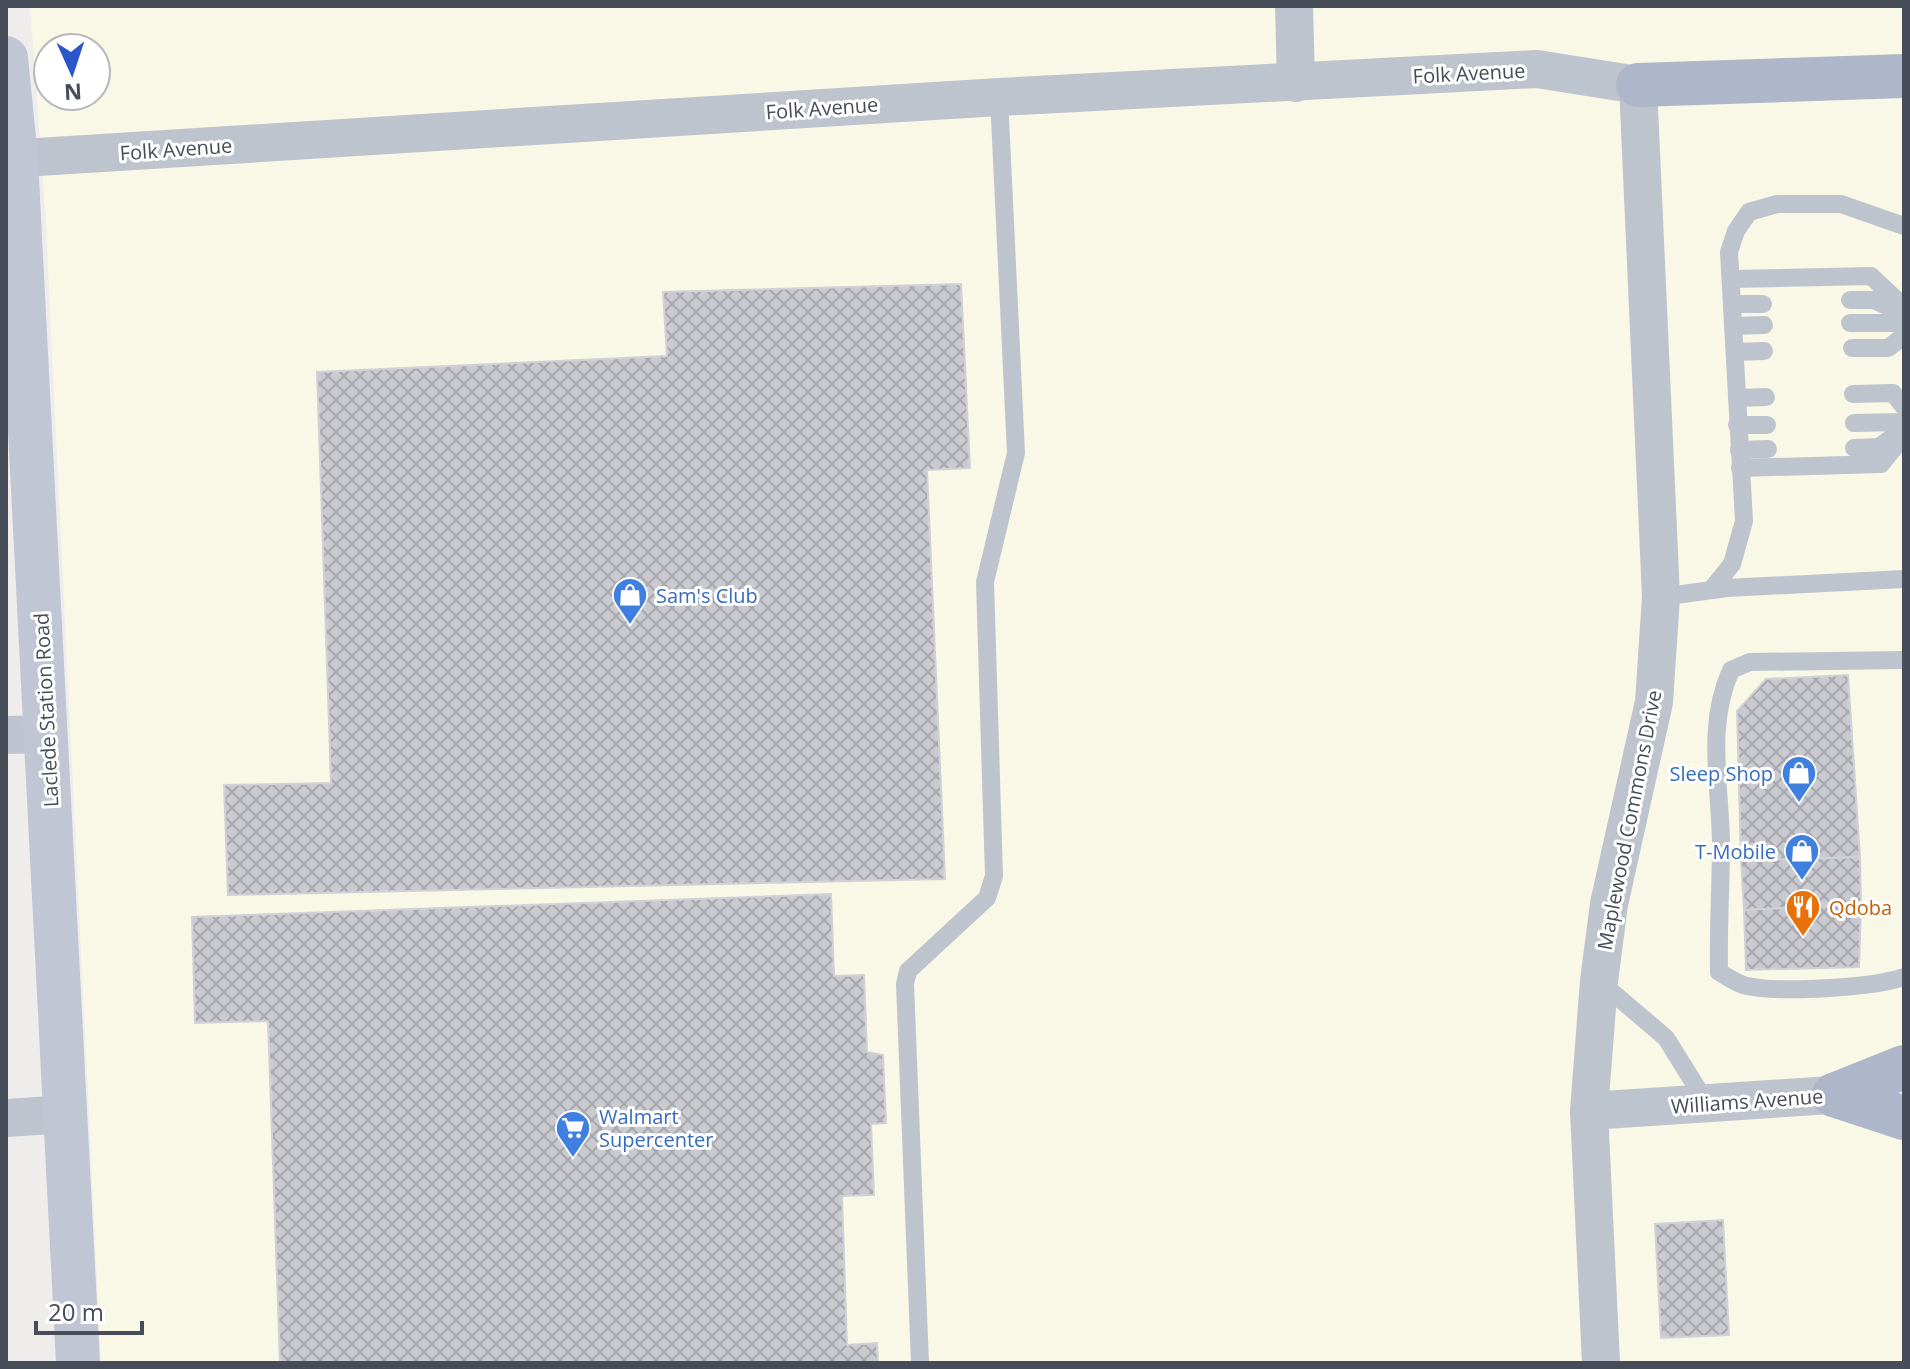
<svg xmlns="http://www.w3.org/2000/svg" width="1910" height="1369" viewBox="0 0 1910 1369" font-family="'Open Sans',sans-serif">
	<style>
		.commercial { fill: #f9f7e6; fill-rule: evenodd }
		.building { fill: url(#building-cross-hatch); stroke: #d1d2d7; stroke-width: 2 }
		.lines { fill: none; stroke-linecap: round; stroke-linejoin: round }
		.lane { stroke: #bec4cd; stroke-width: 18 }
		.street { stroke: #bec4cd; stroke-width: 38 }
		.secondary { stroke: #c0c6d4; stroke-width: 44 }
		.primary { stroke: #aeb7c9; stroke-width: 44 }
		.labels { text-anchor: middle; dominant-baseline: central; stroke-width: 6; stroke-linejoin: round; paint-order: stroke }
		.street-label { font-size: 20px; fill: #464d58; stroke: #fff }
		.shop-label { font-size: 20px; fill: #366cbe; stroke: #fff; text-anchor: start }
		.food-label { font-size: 20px; fill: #c56008; stroke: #fff; text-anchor: start }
	</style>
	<defs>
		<pattern id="building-cross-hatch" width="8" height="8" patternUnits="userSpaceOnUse" patternTransform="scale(2)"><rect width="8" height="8" fill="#cacbd1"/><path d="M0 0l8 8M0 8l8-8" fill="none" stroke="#a6a7ac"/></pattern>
	</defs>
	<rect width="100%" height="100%" fill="#efedec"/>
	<path class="commercial" d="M30,6H1904V1363H101L45,207ZM48,48H96V96H48Z"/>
	<g class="building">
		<path d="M961,284L970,468L927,470L945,879L228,895L224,785L331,783L317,372L667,356L663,292Z"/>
		<path d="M1848,675L1860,857L1741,861L1737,711L1766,679Z"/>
		<path d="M1860,857L1861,904L1744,910L1741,861Z"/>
		<path d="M831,894L834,976L864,975L867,1052L883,1055L886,1123L871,1124L874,1195L842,1196L847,1345L877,1343L878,1363H280L268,1021L195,1023L192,917Z"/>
		<path d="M1861,904L1859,967L1746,970L1744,910Z"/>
		<path d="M1723,1220L1729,1335L1661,1338L1655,1224Z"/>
	</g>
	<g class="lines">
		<g class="lane">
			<path d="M1731,279L1871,276L1904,307"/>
			<path d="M1850,300H1874L1904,314"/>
			<path d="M1732,304H1763"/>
			<path d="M1850,323H1904"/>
			<path d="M1733,326L1764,325"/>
			<path d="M1852,348H1888L1904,336"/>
			<path d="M1735,352L1764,351"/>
			<path d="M1853,394L1893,393L1904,407"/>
			<path d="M1737,398L1766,397"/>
			<path d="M1854,423L1904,422"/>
			<path d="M1737,425H1767"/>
			<path d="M1854,448L1879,447L1898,433"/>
			<path d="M1739,450L1768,449"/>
			<path d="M1740,468L1881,464L1904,436"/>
			<path d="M1711,590L1732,564L1744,521L1729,252L1736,231L1749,212L1777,204H1841L1904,226"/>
			<path d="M1661,597L1727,588L1904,579"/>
			<path d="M1904,660L1750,662L1731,670C1706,725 1720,784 1721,842C1721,885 1718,929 1719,972C1728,977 1737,984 1747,986C1782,993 1871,988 1904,977"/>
			<path d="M1599,981L1666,1038L1707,1104"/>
			<path d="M920,1363L905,984L908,971L987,898L994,876L985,582L1016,453L999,97"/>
		</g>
		<g class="street">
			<path d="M1294,6L1296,83"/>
			<path d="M6,159L999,97L1537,69L1638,85L1661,597L1654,702L1609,904L1599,981L1589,1111L1601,1363"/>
			<path d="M6,735L47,734"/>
			<path d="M1589,1111L1862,1093"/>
			<path d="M6,1118L67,1114"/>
		</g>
		<path class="secondary" d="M6,58L16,159L78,1363"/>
		<g class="primary">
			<path d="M1638,85L1904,76"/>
			<path d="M1834,1095L1904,1067"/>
			<path d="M1834,1095L1904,1118"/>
		</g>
	</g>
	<defs>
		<symbol id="shop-pin" viewBox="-11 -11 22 30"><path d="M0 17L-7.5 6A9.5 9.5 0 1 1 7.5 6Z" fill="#3f7fe0" stroke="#fff"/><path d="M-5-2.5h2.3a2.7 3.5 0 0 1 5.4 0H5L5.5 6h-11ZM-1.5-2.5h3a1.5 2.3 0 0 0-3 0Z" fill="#fff"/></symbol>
		<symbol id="restaurant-pin" viewBox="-11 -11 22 30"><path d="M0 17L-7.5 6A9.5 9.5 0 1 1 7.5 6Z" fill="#e8710a" stroke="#fff"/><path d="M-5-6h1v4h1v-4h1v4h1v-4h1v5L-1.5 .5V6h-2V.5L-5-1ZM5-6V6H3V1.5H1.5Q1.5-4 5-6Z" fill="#fff"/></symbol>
		<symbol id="supermarket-pin" viewBox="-11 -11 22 30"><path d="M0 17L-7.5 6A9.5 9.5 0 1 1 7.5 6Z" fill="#3f7fe0" stroke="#fff"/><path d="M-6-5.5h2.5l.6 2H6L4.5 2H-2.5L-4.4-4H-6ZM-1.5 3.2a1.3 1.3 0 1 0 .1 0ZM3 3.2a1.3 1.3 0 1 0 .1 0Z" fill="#fff"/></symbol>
	</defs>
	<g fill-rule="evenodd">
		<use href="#shop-pin" x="610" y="575" width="40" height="54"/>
		<use href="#shop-pin" x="1779" y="753" width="40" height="54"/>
		<use href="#shop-pin" x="1782" y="831" width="40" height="54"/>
		<use href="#restaurant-pin" x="1783" y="887" width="40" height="54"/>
		<use href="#supermarket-pin" x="553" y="1108" width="40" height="54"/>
	</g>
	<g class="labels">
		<g class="street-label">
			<text transform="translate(1469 73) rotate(-3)">Folk Avenue</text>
			<text transform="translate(822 108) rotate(-4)">Folk Avenue</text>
			<text transform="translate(176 149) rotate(-4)">Folk Avenue</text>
			<text transform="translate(46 710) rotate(-93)">Laclede Station Road</text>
			<text transform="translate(1629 820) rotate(-79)">Maplewood Commons Drive</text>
			<text transform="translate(1747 1101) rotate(-4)">Williams Avenue</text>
		</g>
		<g class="shop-label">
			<text x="656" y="595">Sam's Club</text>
			<text x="1773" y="773" text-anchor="end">Sleep Shop</text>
			<text x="1776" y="851" text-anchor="end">T-Mobile</text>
			<text x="599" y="1116">Walmart<tspan x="599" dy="23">Supercenter</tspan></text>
		</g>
		<g class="food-label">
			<text x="1829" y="907">Qdoba</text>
		</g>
	</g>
	<rect width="1910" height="1369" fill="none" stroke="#464d58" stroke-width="16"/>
	<g transform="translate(72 72) rotate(177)"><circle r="38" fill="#ffffff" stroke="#b5b8bc" stroke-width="2"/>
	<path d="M0-6L14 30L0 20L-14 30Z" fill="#2a55cb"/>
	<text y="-12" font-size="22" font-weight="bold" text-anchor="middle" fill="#464d58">N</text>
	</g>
	<path d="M36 1321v12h106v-12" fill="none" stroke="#464d58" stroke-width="4"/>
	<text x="48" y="1321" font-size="24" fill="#464d58" stroke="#ffffff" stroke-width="6" paint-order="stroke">20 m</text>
</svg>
